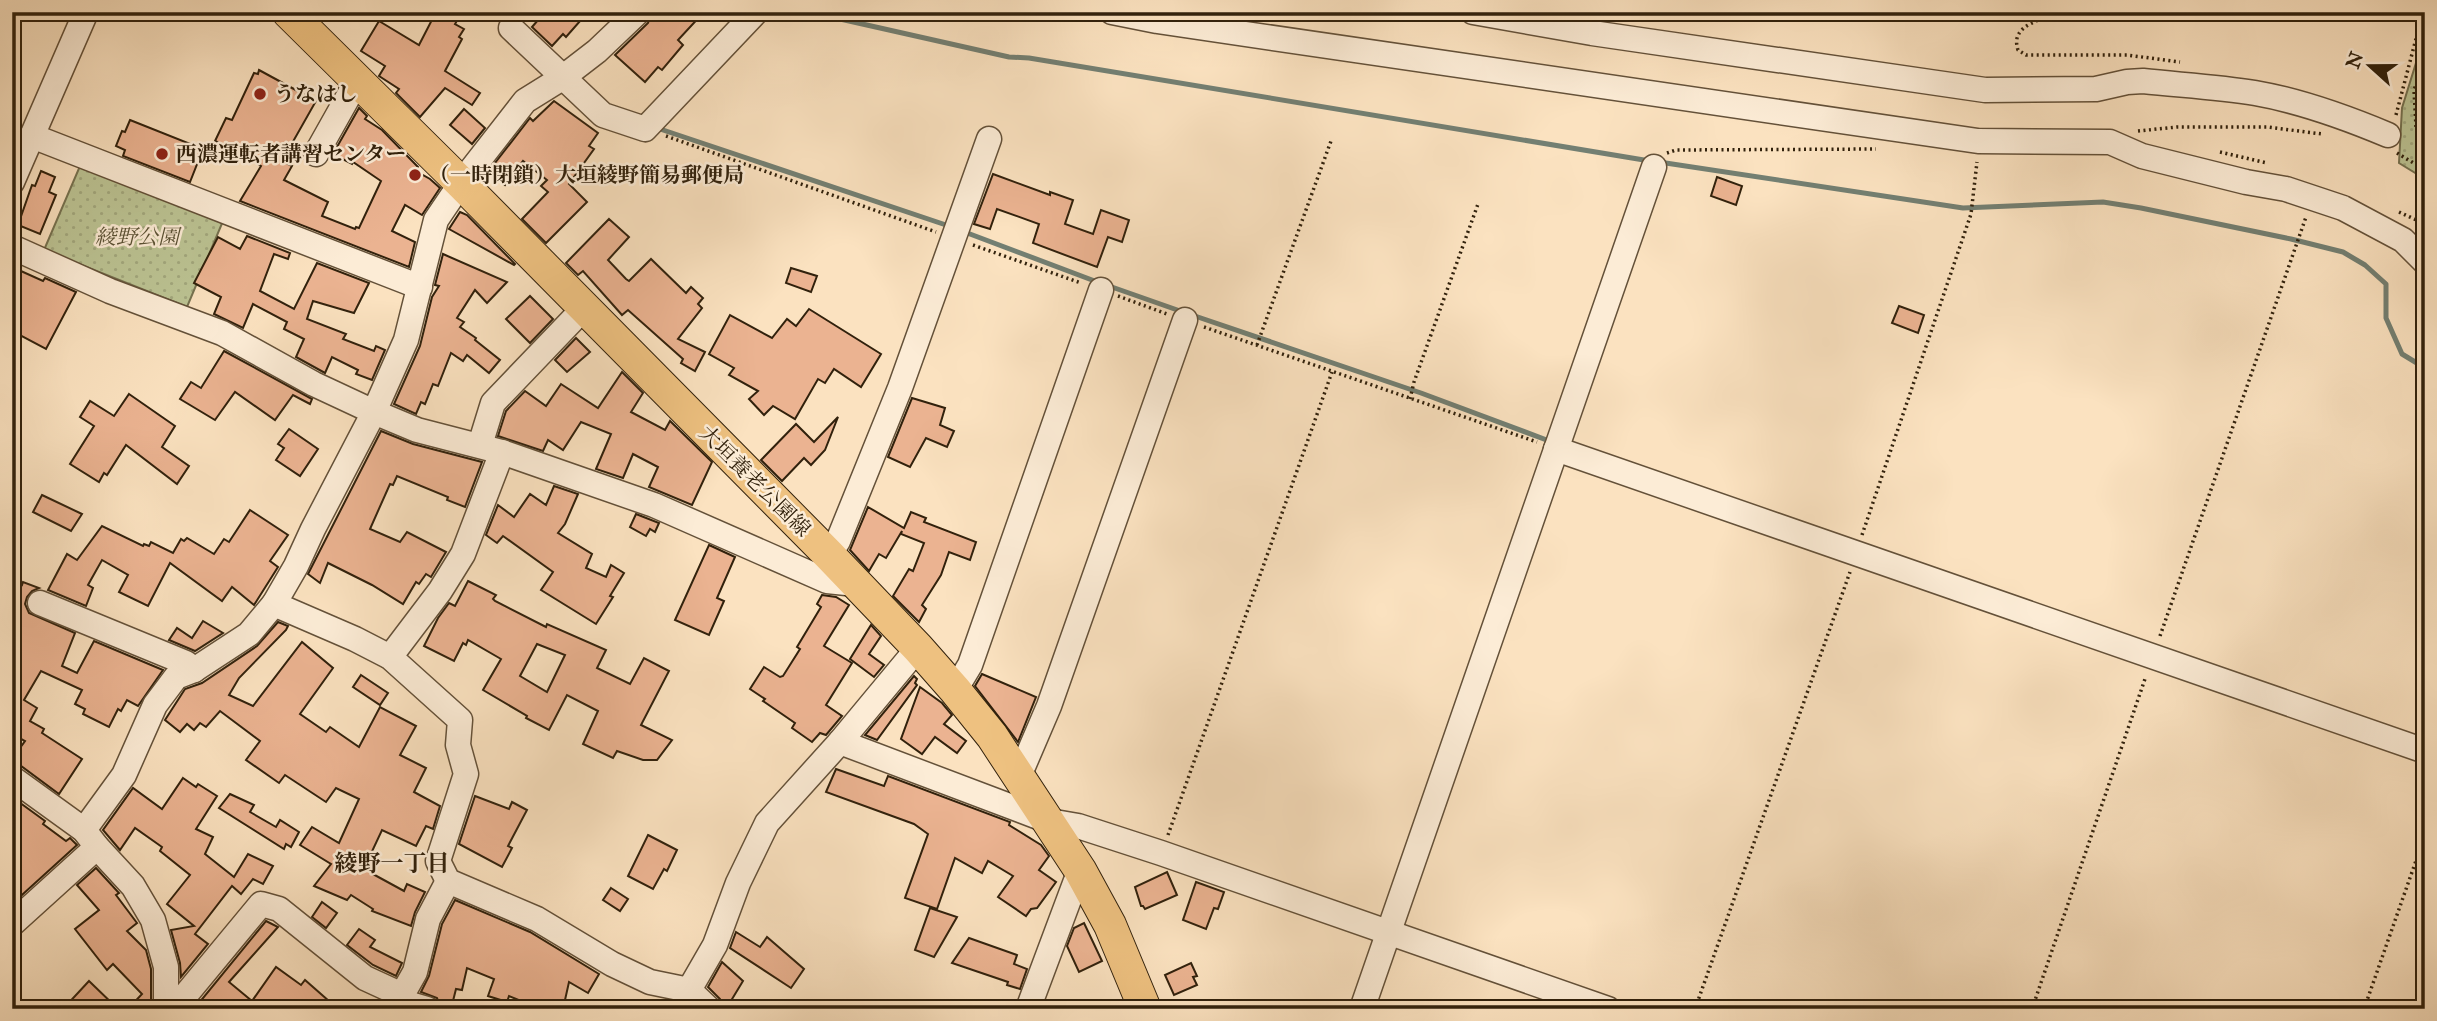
<svg xmlns="http://www.w3.org/2000/svg" width="2437" height="1021" viewBox="0 0 2437 1021" font-family="'IM FELL Great Primer','Noto Serif JP',serif">
	<style>
		.park { fill: url(#park-dots); stroke: #767250; stroke-width: 2 }
		.lines { fill: none; stroke-linecap: round; stroke-linejoin: round }
		.stream { stroke: #737f72; stroke-width: 5 }
		.building { fill: #ebb391; stroke: #31210c; stroke-width: 2; fill-rule: evenodd }
		.minor-casing { stroke: #645139; stroke-width: 27 }
		.major-casing { stroke: #31210c; stroke-width: 34 }
		.path { stroke: #31210c; stroke-width: 3.5; stroke-dasharray: 2 3.5; stroke-linecap: butt }
		.minor { stroke: #fcecd6; stroke-width: 24 }
		.major { stroke: #eec180; stroke-width: 32 }
		.poi-dot { fill: #8f2418; stroke: #fcecd6; stroke-width: 2.5 }
		.labels { text-anchor: middle; dominant-baseline: central; stroke-width: 5; stroke-linejoin: round; paint-order: stroke }
		.poi-label { font-size: 21px; font-weight: bold; fill: #31210c; stroke: #fcecd6; text-anchor: start }
		.park-label { font-size: 21px; font-style: italic; fill: #5b5235; stroke: #fcecd6 }
		.street-label { font-size: 21px; fill: #31210c; stroke: #fcecd6 }
		.neighbourhood-label { font-size: 23px; font-weight: bold; fill: #31210c; stroke: #fcecd6 }
	</style>
	<defs>
		<pattern id="park-dots" width="8" height="8" patternUnits="userSpaceOnUse" patternTransform="scale(1.75)"><rect width="8" height="8" fill="#bcc494"/><path d="M2 2h.1M6 6h.1" fill="none" stroke="#a2a87e" stroke-width="1.8" stroke-linecap="round"/></pattern>
	</defs>
	<rect width="100%" height="100%" fill="#fbe2c0"/>
	<filter id="stains"><feTurbulence type="fractalNoise" baseFrequency=".00286" numOctaves="4"/><feColorMatrix values="0 0 0 0 .2 0 0 0 0 .09 0 0 0 0 .02 0 0 0 .5 -.17"/></filter>
	<radialGradient id="worn" r=".72"><stop offset=".6" stop-color="#630" stop-opacity="0"/><stop offset="1" stop-color="#630" stop-opacity=".3"/></radialGradient>
	<g class="park">
		<path d="M2425,34V179L2399,163L2402,108Z"/>
		<path d="M80,166L223,221L187,307L44,250Z"/>
	</g>
	<g class="lines">
		<g class="stream">
			<path d="M809,12L1009,57L1029,58L1650,161"/>
			<path d="M657,128L949,226"/>
			<path d="M1659,162L1963,208L2103,202L2141,208L2291,239L2343,252L2365,265L2386,284V318L2402,354L2425,368"/>
			<path d="M962,231L1100,283"/>
			<path d="M1109,286L1183,312"/>
			<path d="M1192,315L1421,393L1552,442"/>
		</g>
	</g>
	<g class="building">
		<path d="M436,12H462L455,24L464,29L459,37L462,39L445,71L480,93L472,105L445,88L420,117L396,93L399,89L379,76L385,66L361,51L379,21L419,45Z"/>
		<path d="M545,12H588L566,37L563,34L552,46L532,27Z"/>
		<path d="M652,12H704L678,40L683,45L662,70L658,67L645,82L615,55L648,23Z"/>
		<path d="M259,70L316,101L282,161L292,166L284,180L328,202L322,216L355,229L356,227L359,228L381,181L353,162L352,164L333,154L359,108L367,116L365,119L382,130L418,167L416,171L430,179L440,188L422,215L405,205L392,231L415,242L409,267L240,201L261,166L243,154L215,141L226,118L232,120L254,73L258,74Z"/>
		<path d="M554,101L598,133L589,146L594,149L569,184L587,202L546,243L522,219L548,192L541,186L547,180L523,161L505,185L488,172L530,118L533,121Z"/>
		<path d="M464,109L485,128L472,144L450,125Z"/>
		<path d="M130,120L203,149L190,182L123,156L125,150L116,146L122,131L125,132Z"/>
		<path d="M41,171L55,177L49,192L56,195L40,234L18,225L32,185L35,186Z"/>
		<path d="M993,174L1050,195V192L1073,200L1065,224L1093,234L1101,210L1129,220L1122,242L1108,237L1097,267L1033,243L1039,224L997,209L990,229L974,224Z"/>
		<path d="M1717,177L1742,186L1736,205L1711,196Z"/>
		<path d="M460,212L467,215L515,264L514,265L449,229Z"/>
		<path d="M609,219L629,237L608,260L626,279L629,281L651,259L686,293L691,287L703,298L698,304L702,308L678,339L705,352L695,371L681,363L683,359L628,310L622,315L583,271L578,275L566,263Z"/>
		<path d="M247,236L290,253L288,259L274,254L260,291L294,309L317,263L369,283L354,313L313,301L307,319L346,334L343,339L374,351L376,346L385,350L372,380L356,374L358,370L332,357L325,373L296,357L304,339L284,329L287,322L253,304L243,328L214,314L221,297L194,283L218,237L240,249Z"/>
		<path d="M443,254L507,282L487,303L475,290L457,318L464,322L460,327L476,338L475,340L500,360L489,373L467,355L463,361L451,353L438,386L433,384L425,404L421,402L416,414L394,404L420,346L432,297L439,286L435,285Z"/>
		<path d="M12,267L43,281L45,278L76,292L46,349L12,331Z"/>
		<path d="M791,268L817,276L811,292L786,283Z"/>
		<path d="M530,296L553,319L530,343L506,319Z"/>
		<path d="M1899,306L1924,315L1918,333L1892,323Z"/>
		<path d="M809,309L881,354L861,387L834,369L825,383L818,379L795,419L773,406L764,415L749,399L758,391L729,375L734,368L709,354L730,315L772,338L787,319L796,326Z"/>
		<path d="M576,338L590,352L567,372L555,360Z"/>
		<path d="M224,351L312,399L310,404L293,395L275,420L235,392L215,420L180,399L191,382L201,388Z"/>
		<path d="M622,372L643,393L631,412L665,430L670,421L712,462L692,505L649,487L658,467L633,454L623,478L596,469L611,434L581,422L563,450L548,440L543,451L498,436L506,411L525,391L546,406L561,384L598,408Z"/>
		<path d="M129,394L175,426L162,447L189,466L177,484L126,445L107,475L104,473L99,482L70,464L94,426L80,417L90,401L114,416Z"/>
		<path d="M912,398L945,408L940,425L954,431L947,447L926,438L910,467L888,457Z"/>
		<path d="M838,417L825,450L811,465L804,458L782,481L761,460L796,424L814,442Z"/>
		<path d="M289,429L318,449L300,476L276,460L284,448L278,444Z"/>
		<path d="M381,431L413,444L482,462L465,507L447,500L448,497L397,476L393,485L390,484L370,529L400,542L407,532L446,552L431,577L426,574L419,584L416,582L403,604L372,585L328,563L320,583L308,574Z"/>
		<path d="M554,486L578,494L565,524L558,533L592,554L586,568L606,577L611,565L624,573L610,596L613,597L596,624L541,590L553,572L503,536L497,543L486,535L498,505L514,517L530,494L546,505Z"/>
		<path d="M42,495L82,514L71,531L33,512Z"/>
		<path d="M868,507L904,528L911,512L926,518L924,522L976,542L970,560L949,552L941,575L922,605L926,609L919,622L893,596L909,569L913,571L924,543L901,534L902,531L886,558L879,554L869,571L850,550Z"/>
		<path d="M250,510L288,535L270,561L278,567L254,605L232,587L222,601L170,563L148,606L119,592L128,575L102,560L88,585L93,588L86,606L48,590L67,554L77,560L102,526L143,546L144,544L149,546L151,542L173,553L181,539L184,541L187,538L214,554L224,539L229,542Z"/>
		<path d="M636,514L659,523L655,532L650,529L646,536L630,527Z"/>
		<path d="M709,545L735,557L717,598L724,601L709,635L675,620Z"/>
		<path d="M12,580L22,585L23,582L39,588L32,591L27,597L25,604L29,613L75,633L62,666L77,673L94,641L163,670L138,706L127,700L121,711L118,709L109,727L83,714L85,709L75,704L82,690L41,671L24,700L37,708L30,721L44,729L42,733L82,759L59,794L21,766L12,763V759L25,741L12,734Z"/>
		<path d="M468,581L496,595L493,599L495,601L546,627L547,624L606,650L597,668L630,684L644,658L669,671L641,725L672,740L657,760H643L617,751L613,758L583,744L598,711L567,695L549,730L526,718L527,716L483,690L501,659L468,640L466,645L463,643L454,661L424,646L438,618L449,603L455,606ZM537,644L565,655L547,692L520,676Z"/>
		<path d="M822,595L836,597L849,605L824,646L852,663L826,705L842,716L826,735L820,733L812,742L792,728L795,723L763,701L765,699L750,689L764,667L780,677L783,676L800,649L797,647L821,607L817,604Z"/>
		<path d="M203,621L223,633L195,651L169,640L177,628L192,638Z"/>
		<path d="M278,622L288,626L286,630L239,678L229,695L253,706L302,642L333,668L300,714L326,732L330,727L359,747L380,707L416,726L400,755L426,768L414,792L440,806L433,829L426,826L416,846L382,830L367,862L375,866L371,873L404,891L407,884L425,892L415,912L411,926L372,911L373,909L351,895L347,900L314,886L331,864L300,845L312,827L339,843L359,799L336,788L326,802L285,775L279,783L246,760L260,741L220,711L206,727L200,723L194,730L187,724L180,732L165,720L185,689L202,683L257,646Z"/>
		<path d="M871,625L881,636L869,654L884,665L874,677L850,659Z"/>
		<path d="M982,674L1036,697L1018,742L975,686Z"/>
		<path d="M361,675L388,693L380,705L353,687Z"/>
		<path d="M914,676L917,679L915,683L917,685L877,740L865,735Z"/>
		<path d="M920,687L942,703L952,715L944,724L966,741L957,753L935,737L922,754L901,739Z"/>
		<path d="M836,769L884,786L888,776L1010,822L1009,825L1041,845L1049,856L1039,870L1056,882L1037,908L1031,909L1026,916L998,897L1013,876L988,861L982,873L955,858L937,909L905,898L928,834L914,824L826,792Z"/>
		<path d="M183,778L196,787L198,784L217,796L196,829L213,837L205,854L234,877L248,854L273,866L263,884L253,879L241,894L232,886L195,934L208,944L181,977L180,963L171,930L194,926L167,904L190,875L160,851L162,847L135,828L120,850L103,830L133,788L162,809Z"/>
		<path d="M230,794L254,805L250,812L276,827L280,820L299,832L291,847L286,844L284,849L219,808Z"/>
		<path d="M475,796L509,809L512,802L527,810L508,846L512,848L502,867L459,844Z"/>
		<path d="M12,797L45,821L43,824L66,841L70,838L77,845L12,904Z"/>
		<path d="M648,835L677,850L667,871L664,869L653,889L628,876Z"/>
		<path d="M96,868L119,893L116,895L137,923L127,931L146,950L151,969V1009H128L142,994L113,964L107,970L75,929L99,910L77,885Z"/>
		<path d="M1167,872L1177,895L1145,909L1143,906H1141L1135,887Z"/>
		<path d="M1196,882L1224,892L1218,909L1214,908L1206,929L1183,920Z"/>
		<path d="M611,888L628,899L620,911L603,900Z"/>
		<path d="M455,900L530,932L599,974L588,993L569,982L563,1009H541L509,996L507,1002L488,996L494,979L467,968L462,990L456,989L451,1009H441L437,998L421,992L429,976L442,924Z"/>
		<path d="M322,902L337,913L326,928L312,917Z"/>
		<path d="M930,908L957,917L934,957L915,950Z"/>
		<path d="M266,921L278,927L229,982L252,1001L276,967L301,985L305,980L338,1009H194Z"/>
		<path d="M1084,923L1102,961L1079,972L1067,946L1074,928Z"/>
		<path d="M359,929L375,940L370,947L402,963L396,976L373,965L347,945Z"/>
		<path d="M736,932L760,947L767,937L804,969L791,988L730,948Z"/>
		<path d="M969,938L1017,955L1014,964L1027,969L1020,989L1007,985L1008,982L952,963Z"/>
		<path d="M722,962L743,981L726,1009H723L720,999L708,987Z"/>
		<path d="M1191,963L1197,976L1193,977L1197,985L1174,995L1165,975Z"/>
		<path d="M89,981L118,1009H63Z"/>
	</g>
	<g class="lines">
		<defs>
			<g id="minor">
				<path d="M1112,12L1157,21L1978,141L2110,142L2142,156L2246,182L2286,189L2343,208L2403,240L2425,262"/>
				<path d="M1473,12L1592,33L1985,90L2096,89L2127,82L2143,81C2180,85 2218,87 2255,93C2301,101 2345,117 2388,135"/>
				<path d="M511,28L603,115L645,129L756,12"/>
				<path d="M32,136L420,287"/>
				<path d="M316,154L357,81"/>
				<path d="M12,182L86,12"/>
				<path d="M12,247L110,291L222,333L314,384L374,412L417,430L502,452L654,505L827,581L856,584"/>
				<path d="M480,445L493,403L584,308"/>
				<path d="M1556,449L2425,751"/>
				<path d="M829,555L838,541L900,388L989,139"/>
				<path d="M40,603L186,663L194,670"/>
				<path d="M274,604L355,639L390,657L460,720L458,745L466,774L438,861L448,881L537,919L612,964L650,982L689,990L709,1009"/>
				<path d="M390,657L440,591L463,554L502,452"/>
				<path d="M955,690L970,665L1101,290"/>
				<path d="M840,742L1049,821L1078,826L1161,853L1608,1009"/>
				<path d="M1019,776L1049,706L1185,320"/>
				<path d="M12,778L84,830L97,847L133,886L153,920L166,967V1009"/>
				<path d="M84,830L124,775L155,705L176,677L194,670L249,634L274,604L296,566L313,529L374,412L406,340L436,220L461,183L525,101L562,78L597,51L638,12"/>
				<path d="M12,924L97,847"/>
				<path d="M689,990L715,945L738,883L767,823L840,742L918,648"/>
				<path d="M402,995L415,972L428,919L448,881"/>
				<path d="M174,1009L261,904L279,909L365,978L402,995L410,1004L427,1009"/>
				<path d="M1028,1009L1080,870"/>
				<path d="M1362,1009L1654,167"/>
			</g>
			<path id="major" d="M288,12L461,183L829,555L918,648L955,690L992,736L1080,870L1110,925L1145,1009"/>
		</defs>
		<use href="#minor" class="minor-casing"/>
		<use href="#major" class="major-casing"/>
		<g class="path">
			<path d="M2064,12C2046,19 2009,23 2018,50L2026,55H2127L2180,62"/>
			<path d="M2425,61L2414,90L2416,127L2425,134"/>
			<path d="M2396,115L2423,12"/>
			<path d="M2138,131L2177,127H2267L2322,134"/>
			<path d="M666,136L936,232"/>
			<path d="M2220,152L2267,163"/>
			<path d="M1667,153L1676,150L1876,149"/>
			<path d="M2397,153L2425,170"/>
			<path d="M2399,212L2425,224"/>
			<path d="M973,245L1081,283"/>
			<path d="M1118,296L1167,314"/>
			<path d="M1204,327L1537,442"/>
			<path d="M1257,345L1331,141"/>
			<path d="M1410,399L1414,382L1478,204"/>
			<path d="M1862,535L1971,214L1977,162"/>
			<path d="M2160,636L2306,217"/>
			<path d="M1168,835L1332,372"/>
			<path d="M1695,1009L1850,572"/>
			<path d="M2032,1009L2146,676"/>
			<path d="M2364,1009L2425,835"/>
		</g>
		<use href="#minor" class="minor"/>
		<use href="#major" class="major"/>
	</g>
	<g class="poi-dot">
		<circle cx="260" cy="94" r="7"/>
		<circle cx="162" cy="154" r="7"/>
		<circle cx="415" cy="175" r="7"/>
	</g>
	<g class="labels">
		<g class="poi-label">
			<text x="274" y="94">うなはし</text>
			<text x="176" y="154">西濃運転者講習センター</text>
			<text x="429" y="175">（一時閉鎖）大垣綾野簡易郵便局</text>
		</g>
		<g class="park-label">
			<text x="137" y="237">綾野公園</text>
		</g>
		<g class="street-label">
			<text transform="translate(755 481) rotate(45)">大垣養老公園線</text>
		</g>
		<g class="neighbourhood-label">
			<text x="392" y="863">綾野一丁目</text>
		</g>
	</g>
	<rect width="2437" height="1021" fill="none" stroke="#fbe2c0" stroke-width="42"/>
	<rect x="14" y="14" width="2409" height="993" fill="none" stroke="#31210c" stroke-width="3.5"/>
	<rect x="21" y="21" width="2395" height="979" fill="none" stroke="#31210c" stroke-width="2"/>
	<g transform="translate(2370 66) rotate(291)" stroke="#fcecd6" stroke-width="5" paint-order="stroke">
	<path d="M0-5L12 26L0 18L-12 26Z" fill="#31210c"/>
	<text y="-10" font-size="19" font-weight="bold" text-anchor="middle" fill="#31210c">N</text>
	</g>
	<rect width="100%" height="100%" filter="url(#stains)"/>
	<rect width="100%" height="100%" fill="url(#worn)"/>
</svg>
